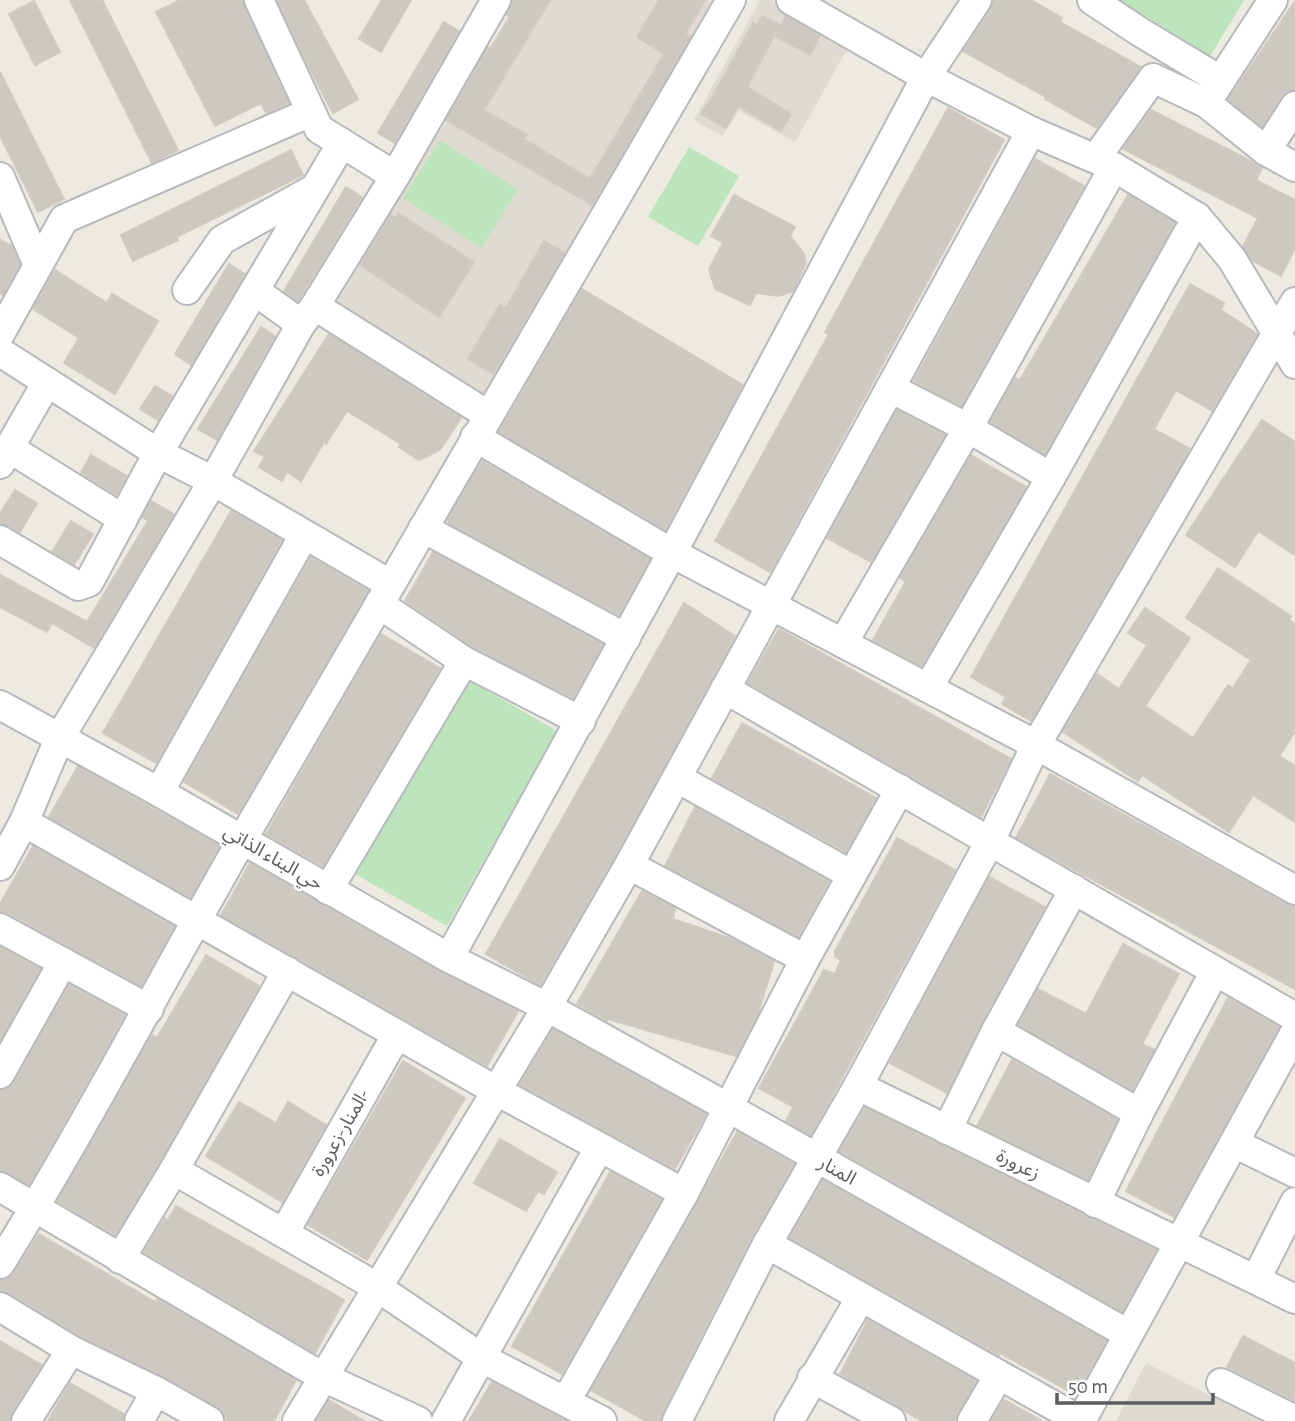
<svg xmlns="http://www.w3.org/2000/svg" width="1295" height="1421" viewBox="0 0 1295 1421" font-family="'Alegreya Sans','Noto Sans Arabic',sans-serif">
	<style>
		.education { fill: #dfdbd1 }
		.green { fill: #bde5bc }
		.building { fill: #ccc8c2; stroke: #d1cbbf; stroke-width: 2 }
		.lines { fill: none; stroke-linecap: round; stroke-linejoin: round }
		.minor-casing { stroke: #b6b9be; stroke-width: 32 }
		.minor { stroke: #fff; stroke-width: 28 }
		.labels { text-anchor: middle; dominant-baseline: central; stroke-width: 5; stroke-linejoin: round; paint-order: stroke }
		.street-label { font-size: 19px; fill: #595d62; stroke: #fff }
	</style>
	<rect width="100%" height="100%" fill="#edeae0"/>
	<g class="education">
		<path d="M518,0H709L718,6L488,399L336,304Z"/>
		<path d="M760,0H771L850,44L795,142L739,111L722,136L694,120Z"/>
		<path d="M1146,1363L1260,1421H1116Z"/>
	</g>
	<g class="green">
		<path d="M1119,0H1244L1210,56Z"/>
		<path d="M440,140L518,190L481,248L403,198Z"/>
		<path d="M689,147L739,176L698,246L648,217Z"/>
		<path d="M463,677L557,731L447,926L353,873Z"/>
	</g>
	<g class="building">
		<path d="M70,0H102L178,150L152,163Z"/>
		<path d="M180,0H243L289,103L266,113L261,103L215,126L156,12Z"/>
		<path d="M277,0H304L358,99L333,113L309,67Z"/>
		<path d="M382,0H411L381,52L359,39Z"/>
		<path d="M513,0H550L484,110L527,135L524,139L590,179L664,54L637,37L659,0H705L685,35L691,36L592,205L446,120L488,47L491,49L510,17L507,15Z"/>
		<path d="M993,0H1031L1062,18L1060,22L1141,67L1097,128L1045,99L1046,97L963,51L991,9Z"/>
		<path d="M34,1L60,52L35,65L9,14Z"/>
		<path d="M1295,1V89L1287,92L1281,96L1262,127L1228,100Z"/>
		<path d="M762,16L780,25L747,87L791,114L781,131L738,106L726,128L701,114L713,96L753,23L757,25Z"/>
		<path d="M786,16L820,36L810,55L775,36Z"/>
		<path d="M444,22L459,31L395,143L378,133Z"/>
		<path d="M0,72L64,199L38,212L0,136Z"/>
		<path d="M948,108L1004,140L770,572L715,541L829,334L825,332Z"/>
		<path d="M1151,110L1253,162L1262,168L1256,180L1295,200V248L1281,276L1253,261L1243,247L1258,218L1123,149Z"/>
		<path d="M291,150L303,175L176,237L178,240L133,261L121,235Z"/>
		<path d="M1035,159L1084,186L961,406L914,381Z"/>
		<path d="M346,187L362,197L298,301L284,291Z"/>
		<path d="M734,195L795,227L790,236L804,254L806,263L793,291L779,296L756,293L750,305L715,289L709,269L723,243L711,236Z"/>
		<path d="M1128,195L1175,223L1045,454L990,422L1015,378L1020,380Z"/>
		<path d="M398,213L474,262L439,317L360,265L391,215L395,218Z"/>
		<path d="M0,240L12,246L20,264L3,295L0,293Z"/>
		<path d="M544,241L565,253L493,374L468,359L500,304L506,308Z"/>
		<path d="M229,264L245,274L191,365L175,354Z"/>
		<path d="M55,270L107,303L112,294L158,321L115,394L64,363L79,338L33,309Z"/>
		<path d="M1190,284L1224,303L1221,310L1257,334L1212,411L1176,390L1154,429L1190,449L1031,721L1002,704L1006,697L971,677Z"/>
		<path d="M582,289L743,385L665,530L499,432Z"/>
		<path d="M261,327L275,336L217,440L198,429Z"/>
		<path d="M329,334L461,418L440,450L419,460L399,447L401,444L347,411L326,444L324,442L301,481L287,472L282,481L259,467L265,457L254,451Z"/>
		<path d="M155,386L172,396L158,420L140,409Z"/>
		<path d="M897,410L945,435L871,562L827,538Z"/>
		<path d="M1262,420L1295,442V555L1258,531L1235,567L1186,535Z"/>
		<path d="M91,455L127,476L116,495L81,473Z"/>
		<path d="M971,455L1026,487L922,666L873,640L906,581L900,578Z"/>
		<path d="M482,461L650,559L619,615L450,524L447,520Z"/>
		<path d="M15,490L37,503L20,532L0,523V514Z"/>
		<path d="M151,501L174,514L94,648L52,623L47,632L0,607V575L87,622L148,521L142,517Z"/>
		<path d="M231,511L282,540L156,763L103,733Z"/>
		<path d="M71,521L93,534L74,565L52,552Z"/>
		<path d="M433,552L603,644L573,698L472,647L405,601Z"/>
		<path d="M311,557L368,591L238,814L184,782Z"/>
		<path d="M1218,568L1291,616L1289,620L1295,624V732L1279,756L1295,766V822L1253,795L1229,832L1142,775L1138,781L1063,732L1097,674L1119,689L1147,645L1128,633L1145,608L1190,638L1145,706L1193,738L1228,685L1233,688L1251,660L1186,618Z"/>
		<path d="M684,603L735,636L615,857L540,985L486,954Z"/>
		<path d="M779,629L1011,759L981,817L748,683Z"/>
		<path d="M381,634L440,668L323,866L266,834Z"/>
		<path d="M742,723L876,798L846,852L712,778Z"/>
		<path d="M78,766L220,846L190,898L49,817Z"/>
		<path d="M1050,774L1287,905L1295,907V989L1016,838Z"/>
		<path d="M695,807L829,881L798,937L665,866Z"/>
		<path d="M897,838L955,870L811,1135L786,1121L793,1107L759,1088L824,970L835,974L841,960L835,957V951Z"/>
		<path d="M33,846L174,927L141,986L8,913L0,911V904Z"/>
		<path d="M250,863L442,973L518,1011L487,1066L221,915Z"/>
		<path d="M989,877L1045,907L981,1024L947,1093L890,1063Z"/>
		<path d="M642,891L675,908L673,919L735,940L774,961L758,1014L736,1056L608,1019L607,1021L577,1004Z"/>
		<path d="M1123,944L1179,974L1142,1044L1154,1050L1132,1090L1018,1025L1038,989L1086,1014Z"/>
		<path d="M0,947L40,969L0,1040Z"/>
		<path d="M206,955L259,986L160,1162L115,1235L57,1201L152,1035L157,1038Z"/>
		<path d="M69,985L125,1015L29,1185L0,1170V1091L8,1089L14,1082Z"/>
		<path d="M1228,998L1279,1027L1174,1217L1126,1191Z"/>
		<path d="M553,1029L706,1114L675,1169L520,1084Z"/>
		<path d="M1012,1060L1117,1120L1088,1180L977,1126Z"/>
		<path d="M403,1061L465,1098L367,1260L308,1225Z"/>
		<path d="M239,1102L276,1123L288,1102L326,1125L282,1202L206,1156Z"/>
		<path d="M865,1108L1156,1250L1122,1312L839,1151Z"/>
		<path d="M737,1132L794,1164L752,1236L662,1413L661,1421H646L591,1390Z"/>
		<path d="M500,1139L557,1172L544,1194L538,1191L526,1211L474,1183Z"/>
		<path d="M610,1172L661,1200L562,1374L512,1346Z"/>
		<path d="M823,1180L1106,1341L1076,1395L1000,1353L999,1355L790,1238Z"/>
		<path d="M176,1206L344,1300L315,1353L144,1252L165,1218L168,1220Z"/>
		<path d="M39,1234L155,1302L157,1299L296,1380L274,1421H226L224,1413L217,1407L163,1376L79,1335L9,1293L0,1290V1281L7,1279L14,1273Z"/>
		<path d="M868,1320L976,1381L958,1413L955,1421H922L840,1374Z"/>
		<path d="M1243,1336L1295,1363V1401L1227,1367Z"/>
		<path d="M0,1341L42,1365L12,1412L9,1421H0Z"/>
		<path d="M492,1382L566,1421H469Z"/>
		<path d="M70,1383L124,1414L122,1421H48Z"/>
		<path d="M329,1400L364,1421H316Z"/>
		<path d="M1004,1400L1042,1421H991Z"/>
	</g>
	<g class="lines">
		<defs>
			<g id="minor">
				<path d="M259,0L319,129L395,176"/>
				<path d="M791,0L926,77L1031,131L1114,167L1197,217L1232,259L1295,364"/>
				<path d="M1092,0L1140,32L1220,80"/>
				<path d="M1206,103L1266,151L1295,167"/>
				<path d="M1266,151L1295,106"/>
				<path d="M1096,158L1153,78L1206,103L1273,0"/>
				<path d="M0,177L38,265"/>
				<path d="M187,290L222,240L312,190"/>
				<path d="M255,291L301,324"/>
				<path d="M315,306L488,415"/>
				<path d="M0,334L64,219L311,112"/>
				<path d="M0,352L158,453L213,481L390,584"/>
				<path d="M890,388L968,428L1051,477"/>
				<path d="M475,437L672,553L1036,745L1295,890"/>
				<path d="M9,448L123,519"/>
				<path d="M0,464L47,382"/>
				<path d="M423,528L626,638"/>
				<path d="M0,540L78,586L89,582L158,453L342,143"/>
				<path d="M379,604L464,661L581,721"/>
				<path d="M843,643L968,428L1114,167"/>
				<path d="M928,688L1051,477L1197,217"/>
				<path d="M725,689L1295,1017"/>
				<path d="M0,705L159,792L449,958L547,1007L729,1108L1128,1334"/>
				<path d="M677,778L852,875"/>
				<path d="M159,792L304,535"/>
				<path d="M24,822L495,1090L684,1193"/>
				<path d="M629,865L805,959"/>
				<path d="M0,866L24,822L59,739L213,481L301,324L315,306L395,176L496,0"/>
				<path d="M328,890L464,661"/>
				<path d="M0,928L149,1009"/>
				<path d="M449,958L672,553L926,77L977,0"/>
				<path d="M996,1031L1139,1113"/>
				<path d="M0,1074L63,962"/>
				<path d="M858,1086L1295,1299"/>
				<path d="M947,1130L996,1031L1074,889"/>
				<path d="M1234,1143L1295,1173"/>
				<path d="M174,1170L377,1287L482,1358L602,1421"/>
				<path d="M0,1187L323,1377L418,1421"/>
				<path d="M1095,1203L1139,1113L1215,971"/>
				<path d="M284,1233L397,1034"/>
				<path d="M767,1244L1081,1421"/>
				<path d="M120,1259L174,1170L287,971"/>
				<path d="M0,1264C86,1126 161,981 242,840L731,0"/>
				<path d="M1256,1279L1295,1202"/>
				<path d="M0,1307L71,1350L156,1391L209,1421"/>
				<path d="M812,1378L891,1421"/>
				<path d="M1221,1383L1295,1420"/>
				<path d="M566,1401L684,1193L805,959L900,789"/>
				<path d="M26,1421L71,1350"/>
				<path d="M139,1421L156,1391"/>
				<path d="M297,1421L547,1007L629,865L1031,131"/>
				<path d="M446,1421L599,1148"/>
				<path d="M677,1421L767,1244L858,1086L990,841L1036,745L1295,302"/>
				<path d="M789,1421L861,1297"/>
				<path d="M972,1421L999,1375"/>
				<path d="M1081,1421L1295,1032"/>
			</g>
		</defs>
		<use href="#minor" class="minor-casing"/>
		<use href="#minor" class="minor"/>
	</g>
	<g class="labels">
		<g class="street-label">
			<text transform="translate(273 858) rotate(30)">حي البناء الذاتي</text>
			<text transform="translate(341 1133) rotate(-60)">المنار-زعرورة-</text>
			<text transform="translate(1018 1165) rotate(26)">زعرورة</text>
			<text transform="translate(837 1171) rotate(29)">المنار</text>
		</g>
	</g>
	<path d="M1057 1393v10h156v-10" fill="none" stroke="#595d62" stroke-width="3.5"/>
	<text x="1068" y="1393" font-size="21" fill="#595d62" stroke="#ffffff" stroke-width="5" paint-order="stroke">50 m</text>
</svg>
